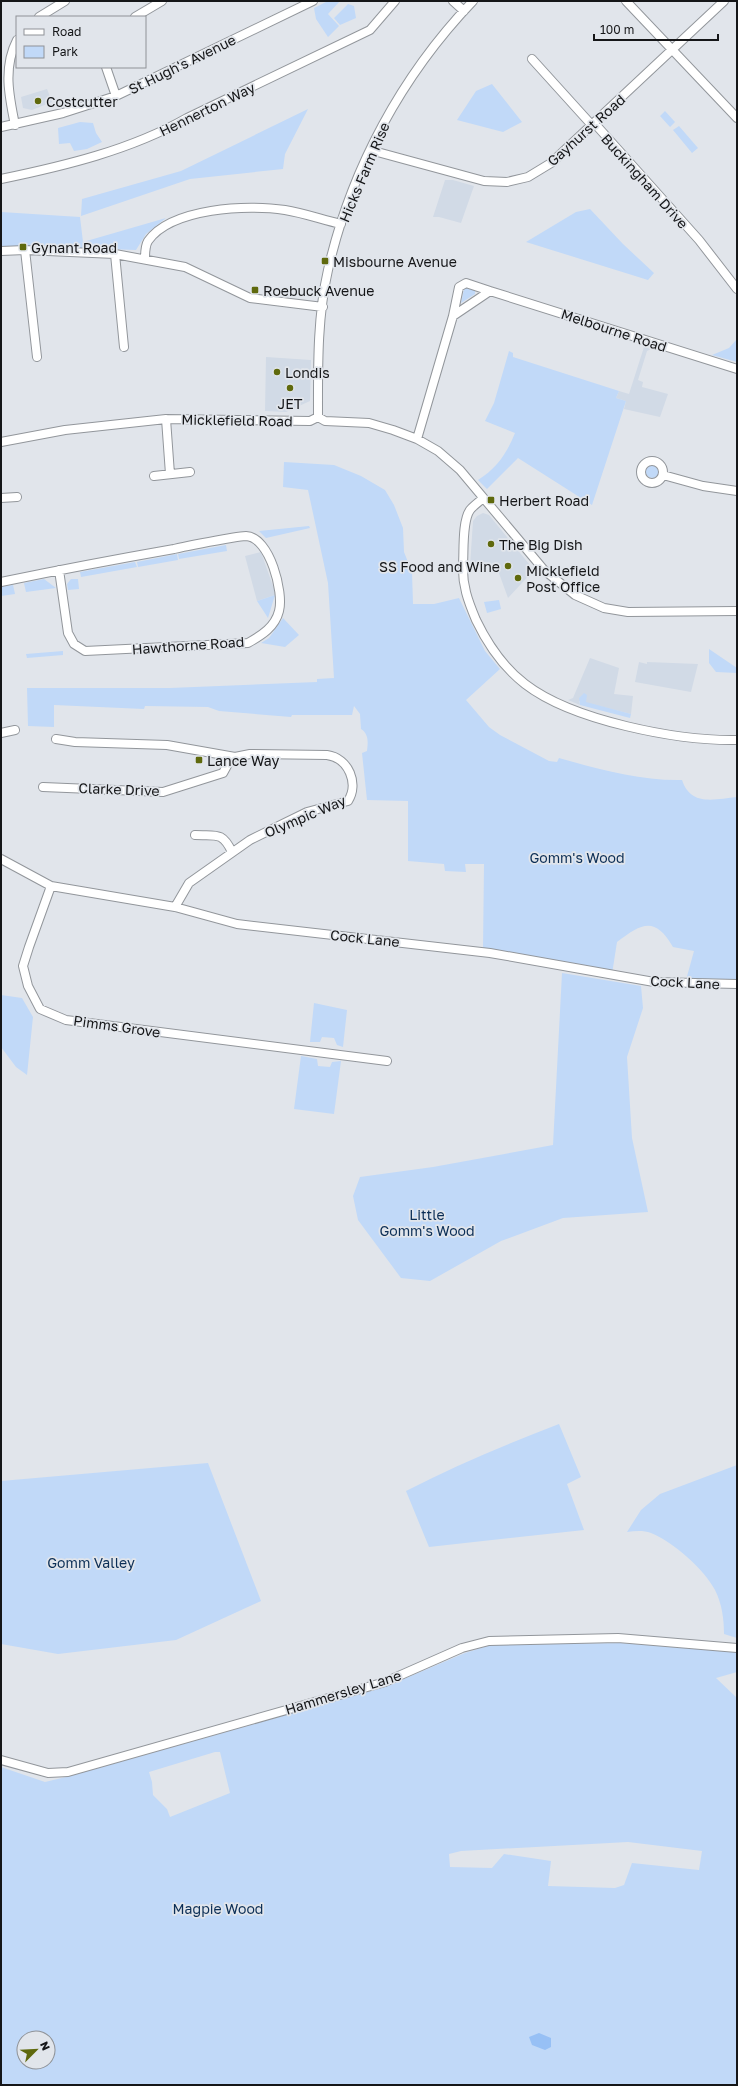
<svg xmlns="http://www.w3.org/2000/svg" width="738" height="2086" font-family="'Golos Text',sans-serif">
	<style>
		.built { fill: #d1dae6 }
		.green { fill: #c1d9f8; fill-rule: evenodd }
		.water { fill: #97c0f5 }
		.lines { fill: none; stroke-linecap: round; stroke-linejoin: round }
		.minor-casing { stroke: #92969b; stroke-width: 10 }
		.minor { stroke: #fff; stroke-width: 8 }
		.poi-dot { fill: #5f690d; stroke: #e1e5eb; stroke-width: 1.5 }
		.labels { text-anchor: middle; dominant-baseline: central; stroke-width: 3.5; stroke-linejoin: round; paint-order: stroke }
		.street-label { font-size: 14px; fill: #151618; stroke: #e1e5eb }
		.poi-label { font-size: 14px; fill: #151618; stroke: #e1e5eb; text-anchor: start }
		.park-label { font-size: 14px; fill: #0b2e56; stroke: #e1e5eb }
	</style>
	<rect width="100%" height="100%" fill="#e1e5eb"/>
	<path class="built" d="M47,89L52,102L32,110L23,108L21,97Z
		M445,180H453L474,186L461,223L439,217H433Z
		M644,347L651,349L647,351L638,380L643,382L642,387L668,394L660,417L624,409L626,401L616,398L619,391L629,394Z
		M266,357L311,360L310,401L286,412L265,411Z
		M483,513L489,515L534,570L508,598L496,565L470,566L473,521L477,516Z
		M261,552L274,589L275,595L257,601L245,556Z
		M590,658L619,668L614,694L633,696L631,714L579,701L580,705L568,700L573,698Z
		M639,662L647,664V662L698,664L691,692L635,682Z"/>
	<path class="green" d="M328,1H340L328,14L339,26L328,37L316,19L314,8Z
		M348,4L354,6L356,18L340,25L334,18Z
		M492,84L522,122L503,132L457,120L476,91Z
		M308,109L285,154L283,169L190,179L81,216L82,199L181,171Z
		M665,111L675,122L670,127L660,116Z
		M80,122L93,123L96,133L102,142L87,149L74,151L70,143L59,144L58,128Z
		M679,126L698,148L692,153L673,130Z
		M590,209L623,244L654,273L648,280L526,242L576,212Z
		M1,212L80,217L83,242L166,218L146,234L136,250L24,246L1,248Z
		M465,285L475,290V294L461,303Z
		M737,339V362L712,355L729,348Z
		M509,351L513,353V357L619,391L616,398L626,401L592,505L518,458L487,489L478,480C497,468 507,453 515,433L485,421L494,403Z
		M645 470a8 8 0 1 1 16 0a8 8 0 1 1-16 0Z
		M284,462L334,465L361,476L385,490L394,505L403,528L404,552L412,572L413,604H434L459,598L485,651L500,669L466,700L489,727L500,735L549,761L557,762L559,758C598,769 641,781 682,780C691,807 715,799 737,797V982L686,980L694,951L673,947C655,916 642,923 617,942L612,974L483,949L484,864H465L466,872L445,871L444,864L408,861V801L367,800L362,753L367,751C368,743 369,734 361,729L360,714L354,706L352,715H292L291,717L219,711L208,707L145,706L144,709L54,705V727L28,726L27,688H170L317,682V679L334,678L328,583L308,490L283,487Z
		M309,526L310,528L266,538L259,531Z
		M226,545L227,551L179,559L178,554Z
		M177,554L178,560L138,567L137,562Z
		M135,562L137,567L81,577L80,572Z
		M44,579L56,588L26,592L24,583Z
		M71,579H78L79,589L68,590L67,584Z
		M13,585L15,594L1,596V587Z
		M275,595L268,618L257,601Z
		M499,600L501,609L487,613L484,602Z
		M283,618L299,635L285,647L261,643L269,638Z
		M709,649L737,668V673L716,672L709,663Z
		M63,651V655L27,658L26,654Z
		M584,693L587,695L586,702L631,714L630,718L580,705L579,698Z
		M562,973L641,986L643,1008L627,1057L632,1138L648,1212L563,1218L501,1241L430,1281L401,1278L358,1220L353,1196L360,1177L433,1167L553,1145Z
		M1,995L22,998L33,1017L27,1075L16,1067L1,1047Z
		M314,1003L347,1010L343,1047L337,1045L334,1038L322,1037L320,1042H310Z
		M301,1056L317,1059L318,1066L330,1067L332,1062L341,1061L334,1114L294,1109Z
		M559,1424L581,1477L567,1484L584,1530L429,1547L406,1491C456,1465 507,1444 559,1424Z
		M208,1463L261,1601L176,1640L58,1654L1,1644V1481Z
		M737,1465V1638L724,1634C724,1619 722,1604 715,1590C705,1570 672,1541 651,1533C643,1530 635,1531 627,1532L641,1510L660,1494Z
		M621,1643L737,1652V1672L716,1678L737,1698V2085H1V1767L45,1782L70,1776L385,1687L465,1653L491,1645ZM215,1752H220L230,1793L170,1817L167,1809L153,1795L152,1782L149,1772ZM628,1842L702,1851L699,1870L632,1863L624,1885L615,1888L548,1886L551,1861L504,1854L492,1868L450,1867L449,1854L461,1851ZM24,2038H48V2062H24Z"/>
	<path class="water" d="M539,2033L551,2038V2047L545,2050L532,2045L529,2037Z"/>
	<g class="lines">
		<defs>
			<path id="minor" d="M453,1L464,11
				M626,1L737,118
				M39,17L65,1
				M135,17L162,1
				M532,59L589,122L596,125L699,240L737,289
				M106,67L116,96
				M15,125C9,96 3,67 17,40
				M1,127L63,113L116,96L313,1
				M370,150L484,181L507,182L528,177L551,163L724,1
				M1,179C64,166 131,150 187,118L370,30L395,1
				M25,250L37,357
				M1,251L25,250L115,254L185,267L250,298L323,307
				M115,254L124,347
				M145,259C145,254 145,246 148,241C171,208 248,204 285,210C304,213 323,220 341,224
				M453,316L459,287L466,283L490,291
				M318,417C318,368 317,318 328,270C351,169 402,75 473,1
				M166,419L170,474
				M417,439L453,316L490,291L737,369
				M1,442L65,430L166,419L310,421L318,417L325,421L369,423L393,430L417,439L438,451L460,470L544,570L575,595L604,608L628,612L737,611
				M641 472a11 11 0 1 1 22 0a11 11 0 1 1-22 0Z
				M663,475L703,486L737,491
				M154,476L190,472
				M1,498L17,497
				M483,498C479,502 473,506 470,510C462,521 464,551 463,564C462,585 468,601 476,620C488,645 503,667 525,684C573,721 678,741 737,740
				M1,582C59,570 117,559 174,549C191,545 208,542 225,539C232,538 240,536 246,536C270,537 284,593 279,611C275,627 262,635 248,643L85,651L74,644L68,633L59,570
				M1,733L15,730
				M56,739L75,742L167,745L235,757L250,754L327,755C349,758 359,784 348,801L307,812L250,840L189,883L175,907
				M43,787L163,792L223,773L229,762V757
				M195,835C216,836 222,831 232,852
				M1,859L51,886L175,907L237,924L490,953L654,982L737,984
				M51,886L29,947L23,966L28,986L40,1009L66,1020L387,1061
				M1,1760L48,1773L68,1772L385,1682L462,1648L489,1641L618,1638L737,1648"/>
		</defs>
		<use href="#minor" class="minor-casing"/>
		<use href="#minor" class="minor"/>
	</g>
	<g class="poi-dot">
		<circle cx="38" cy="101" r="4"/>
		<rect x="19" y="243" width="8" height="8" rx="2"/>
		<rect x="321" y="257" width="8" height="8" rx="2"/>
		<rect x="251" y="286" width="8" height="8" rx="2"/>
		<circle cx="277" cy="372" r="4"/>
		<circle cx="290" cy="388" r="4"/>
		<rect x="487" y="496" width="8" height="8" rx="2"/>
		<circle cx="491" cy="544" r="4"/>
		<circle cx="508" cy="566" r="4"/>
		<circle cx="518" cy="578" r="4"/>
		<rect x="195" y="756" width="8" height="8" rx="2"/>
	</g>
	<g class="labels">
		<g class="street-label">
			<text transform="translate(182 64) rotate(-26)">St Hugh's Avenue</text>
			<text transform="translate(207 109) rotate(-26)">Hennerton Way</text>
			<text transform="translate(586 130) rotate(-42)">Gayhurst Road</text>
			<text transform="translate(364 172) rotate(-67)">Hicks Farm Rise</text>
			<text transform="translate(645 181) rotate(48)">Buckingham Drive</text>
			<text transform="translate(614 330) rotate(18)">Melbourne Road</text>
			<text transform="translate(237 420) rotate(1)">Micklefield Road</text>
			<text transform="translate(188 645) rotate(-4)">Hawthorne Road</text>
			<text transform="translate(119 789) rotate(2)">Clarke Drive</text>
			<text transform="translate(305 816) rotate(-23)">Olympic Way</text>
			<text transform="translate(365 938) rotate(6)">Cock Lane</text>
			<text transform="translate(685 982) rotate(3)">Cock Lane</text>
			<text transform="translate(117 1026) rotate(8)">Pimms Grove</text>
			<text transform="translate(343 1692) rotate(-17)">Hammersley Lane</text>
		</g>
		<g class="poi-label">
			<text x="46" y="101">Costcutter</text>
			<text x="31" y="247">Gynant Road</text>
			<text x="333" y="261">Misbourne Avenue</text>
			<text x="263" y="290">Roebuck Avenue</text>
			<text x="285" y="372">Londis</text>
			<text x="290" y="403" text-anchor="middle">JET</text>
			<text x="499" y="500">Herbert Road</text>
			<text x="499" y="544">The Big Dish</text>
			<text x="500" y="566" text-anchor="end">SS Food and Wine</text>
			<text x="526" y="570">Micklefield<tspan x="526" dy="16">Post Office</tspan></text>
			<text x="207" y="760">Lance Way</text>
		</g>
		<g class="park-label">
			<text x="577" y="857">Gomm's Wood</text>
			<text x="427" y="1214">Little<tspan x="427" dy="16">Gomm's Wood</tspan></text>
			<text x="91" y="1562">Gomm Valley</text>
			<text x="218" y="1908">Magpie Wood</text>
		</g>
	</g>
	<rect width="738" height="2086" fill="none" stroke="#151618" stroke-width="4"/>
	<rect x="16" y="16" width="130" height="52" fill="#e1e5eb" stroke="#8f9297"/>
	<rect x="24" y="29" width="20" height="6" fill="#ffffff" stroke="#8f9297"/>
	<text x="52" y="36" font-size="12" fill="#151618">Road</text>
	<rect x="24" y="46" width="20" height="12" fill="#c1d9f8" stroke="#8f9297"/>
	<text x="52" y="56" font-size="12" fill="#151618">Park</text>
	<g transform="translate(36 2050) rotate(66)"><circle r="19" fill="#e1e5eb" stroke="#8f9297"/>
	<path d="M0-3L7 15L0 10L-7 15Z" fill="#5f690d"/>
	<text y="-6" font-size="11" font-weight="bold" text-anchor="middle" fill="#151618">N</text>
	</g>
	<path d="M594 34v6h124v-6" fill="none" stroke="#151618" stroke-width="2"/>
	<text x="600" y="34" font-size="12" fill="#151618" stroke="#e1e5eb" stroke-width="3" paint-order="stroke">100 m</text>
</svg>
